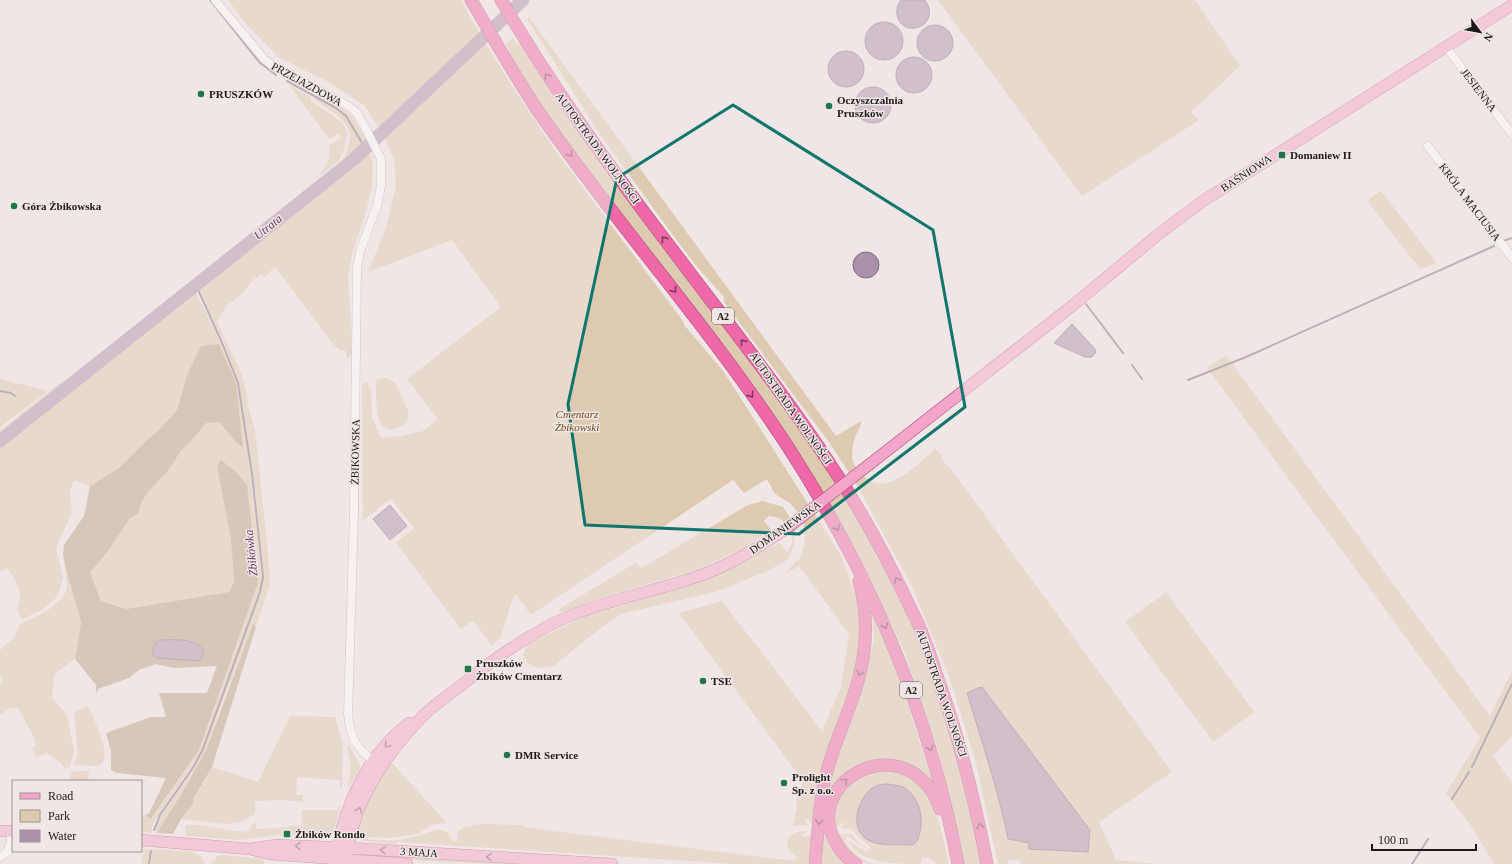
<svg xmlns="http://www.w3.org/2000/svg" width="1512" height="864" font-family="Georgia,serif">
	<style>
		.green { fill: #ddcab0; fill-rule: evenodd }
		.forest { fill: #b9a284 }
		.water { fill: #ac91ac; stroke: #816d80 }
		.lines { fill: none; stroke-linecap: round; stroke-linejoin: round }
		.stream { stroke: #816d80; stroke-width: 2 }
		.river { stroke: #ac91ac; stroke-width: 13 }
		.minor-casing { stroke: #aba1a1; stroke-width: 9 }
		.major-casing { stroke: #a54c75; stroke-width: 12 }
		.highway-casing { stroke: #a54c75; stroke-width: 13 }
		.minor { stroke: #fff; stroke-width: 8 }
		.major { stroke: #f5a4ca; stroke-width: 11 }
		.highway { stroke: #ef68a7; stroke-width: 12 }
		.major-bridge-casing { stroke: #a54c75; stroke-width: 12; stroke-linecap: butt }
		.major-bridge { stroke: #f5a4ca; stroke-width: 11 }
		.oneway { stroke: #7b3c58 }
		.oneway2 { stroke: #885e71 }
		.marked { fill: none; stroke: #0f766e; stroke-width: 3; stroke-linejoin: round }
		.poi-dot { fill: #1e7649; stroke: #f1e6e6; stroke-width: 1.5 }
		.labels { text-anchor: middle; dominant-baseline: central; stroke-width: 3; stroke-linejoin: round; paint-order: stroke }
		.shield { fill: #f1e6e6; stroke: #5c5656; stroke-width: 1 }
		.shield-label { font-size: 10px; font-weight: bold; fill: #1c1818 }
		.street-label { font-size: 11px; fill: #1c1818; stroke: #f1e6e6 }
		.poi-label { font-size: 11px; font-weight: bold; fill: #1c1818; stroke: #f1e6e6; text-anchor: start }
		.park-label { font-size: 11px; font-style: italic; fill: #6a4915; stroke: #f1e6e6 }
		.water-label { font-size: 12px; font-style: italic; fill: #603a61; stroke: #f1e6e6 }
	</style>
	<rect width="100%" height="100%" fill="#f1e6e6"/>
	<path class="green" d="M228,0H461L480,34L472,41L478,50L486,44L514,89L554,149L683,321L684,325L724,372L842,557L860,609L861,640L857,667L845,706L823,762L817,785L812,824L808,819H804L808,825L793,826L797,808L796,800L803,781L679,613L722,601L822,731L841,687L849,634L799,566L783,575L800,558L805,544L804,526L798,512L790,503L775,494L767,479L744,493L733,480L531,615L516,594L511,603L501,637L492,646L476,624L472,621L461,629L396,543L414,528L391,499L363,520L362,384L367,382L371,391L372,418L381,438L401,436L423,431L438,419L407,379L501,307L452,240L368,272L386,228L396,186L394,159L383,135L365,106L327,81L297,67L277,56L246,24Z
		M938,0H1195L1240,66L1191,112L1199,120L1082,196Z
		M529,17L836,436L861,421C861,428 857,431 855,438C853,442 852,451 852,456C852,463 857,469 862,474C884,500 913,467 931,453L934,448L940,453L943,461L951,469L1172,772L1099,822L1116,860L1157,864H1020V861C1014,860 1009,858 1007,864H998L976,763L949,676L911,585L857,485L829,442L724,302V297L698,268L675,238L601,136L527,19ZM982,687L1090,830L1088,852L1029,848V843L1008,839C998,789 982,742 967,693L978,688Z
		M513,38L517,45L521,41L761,373L818,455L850,504L903,603L923,653L953,740L971,806L983,864H964L941,760L904,651L873,584L843,528L798,454L561,135L507,53L510,50L506,44Z
		M289,85L311,97V101L343,123L347,132L345,146L339,161L310,183C322,173 332,163 329,146L341,137L339,134L330,139L320,127Z
		M317,93C345,108 353,113 367,142L331,174L33,411H26V416L0,436V431L28,408L134,327L341,162C363,125 341,119 315,100Z
		M369,148L373,166L372,186L365,216L353,250L348,275L351,323V354L349,358H347L346,351L339,350L330,340L275,267L264,277L262,274L253,280L241,295L227,305L217,322L240,370L245,387L249,409L255,430L268,552L270,585L256,627L253,625L224,698L207,748L188,783L157,833H155L156,823L204,749L263,586L256,497L239,384L224,343L199,288L332,181Z
		M1380,191H1381L1437,263L1420,269L1367,201Z
		M195,291L221,343L237,381L248,451L262,581L260,590L203,749L153,824L151,833L143,832V835H141V815H145L152,819L199,750L258,583L256,561L251,534L217,466L231,540L234,582L229,592L126,609L101,601L90,573L108,551L130,518L138,514L142,501L150,490L167,472L181,451L193,439L206,422H219L235,441L219,344L201,346L187,375L177,410L159,430L147,440L120,467L90,486L74,480L70,490L72,512L56,548L63,578L57,597L42,610L22,619C14,608 19,607 20,596C20,586 12,575 7,567L0,572V446Z
		M1226,355L1490,716L1512,671V736L1493,756L1512,782V864H1494L1472,827L1446,793L1480,738L1207,368Z
		M385,378L393,381L396,384L408,411L409,418C406,424 400,427 394,429C372,433 377,393 376,380Z
		M0,379L48,391L0,427Z
		M763,501L783,507L795,526L794,546L788,559L768,571L718,591L621,614L606,624L553,666L537,668L528,663L523,656L527,646L532,642L586,616L688,586L780,543L787,552C800,538 788,517 769,516L764,521L771,530L738,551L693,571L600,598L563,612H559V609L637,562L638,566L643,567L748,505Z
		M65,565L81,622L75,659L54,675L52,698L67,715L74,751L70,767L64,768L61,763L46,753L37,757L32,749L36,745L34,737L18,708H11L0,715V684L3,680L0,675V650L15,637L19,625C33,618 65,605 67,587C67,580 65,572 65,565Z
		M1166,592L1254,712L1213,742L1125,622Z
		M872,614L898,674L933,783C909,759 897,759 865,764L827,807L848,864H822L824,821L831,778L840,746L855,713L866,676L874,640Z
		M88,706C92,715 115,760 99,765C94,767 80,765 74,765L78,754L74,712Z
		M290,716L335,717L343,744L342,787L340,786V780L297,777L296,795H303V802L281,800L255,801V814L240,822L226,824L181,819C193,803 202,785 212,767L258,782Z
		M349,745L360,764V769L348,788L351,764L347,748Z
		M393,764L447,823L431,825L418,834L388,838L364,837L357,832L367,799L387,765Z
		M895,770C901,773 909,775 915,779C936,793 943,840 949,864H936L930,858H922L921,864C900,864 873,864 856,851C853,848 851,844 848,841L867,852L870,847L856,835L853,830L841,828L844,824L843,822L836,827C834,804 841,787 861,776C865,775 869,772 872,771C879,770 888,771 895,770Z
		M80,771H89L88,781H69L72,772Z
		M339,806H341L333,833L319,841L296,837L295,835L286,833L285,835L275,834V835L241,840L186,836L185,827L187,825C208,823 229,834 250,831L252,825L256,821V829L281,828V827L302,825L306,828L301,821L302,810H338Z
		M483,824L522,825L526,827L545,830L795,861L797,857C794,854 789,852 788,847C784,836 798,829 807,832L803,834L804,837L811,835L809,861L806,864H735L397,842V844L363,841V839L392,841L419,836L436,830H443L450,835L452,841H457L458,831L464,827Z
		M838,834H852L859,843L867,848L863,847L848,836L844,840C852,852 860,860 874,864C854,864 846,850 838,834Z
		M144,849L192,851L203,858L202,860H204V864H141Z
		M362,854L511,864C461,864 411,860 361,857Z
		M222,855L263,859L264,864H212V860H214L217,856Z"/>
	<path class="forest" d="M219,344L236,383L243,448L235,441L219,422L206,423L193,439L181,451L167,472L150,490L142,501L138,514L130,518L108,551L90,573L101,601L126,609L229,592L234,582L231,540L217,466L221,460L235,471L247,485L258,583L199,750L151,819L145,815L149,813L166,778L117,773L111,770V751L106,733L151,717H166L159,693H207L217,666L174,668L156,664L139,670L129,678L98,689L96,694V685L75,659L81,622L65,565L63,555L64,545L84,516L90,486L120,467L147,440L159,430L177,410L187,375L201,346Z
		M253,624L256,627L212,767L194,798L192,805L181,819L173,834L157,833L188,783L207,748Z"/>
	<path class="water" d="M901,0H925C943,26 901,41 897,14C896,9 898,4 901,0Z
		M865 41a19 19 0 1 1 38 0a19 19 0 1 1-38 0Z
		M917 43a18 18 0 1 1 36 0a18 18 0 1 1-36 0Z
		M828 69a18 18 0 1 1 36 0a18 18 0 1 1-36 0Z
		M896 75a18 18 0 1 1 36 0a18 18 0 1 1-36 0Z
		M855 105a18 18 0 1 1 36 0a18 18 0 1 1-36 0Z
		M853 265a13 13 0 1 1 26 0a13 13 0 1 1-26 0Z
		M1072,324L1095,349L1096,352L1092,357H1085L1054,343Z
		M390,505L407,526L390,540L373,519Z
		M158,640C169,640 199,637 203,651C204,655 202,658 198,661L157,658L153,655C153,649 153,644 158,640Z
		M982,687L1090,830L1088,852L1029,849V843L1008,839C998,789 982,742 967,693L978,688Z
		M888,784C892,785 897,785 901,786C918,794 924,815 920,832C918,838 918,843 912,845C898,844 878,847 866,839C850,827 857,801 871,789C876,785 882,784 888,784Z"/>
	<g class="lines">
		<path class="stream" d="M210,0L259,62L276,75
			M287,81L336,108L346,116L365,148
			M1503,241L1512,238
			M1086,304L1123,353
			M1132,365L1142,379
			M1188,380L1246,357L1494,246
			M0,391L11,393L15,396
			M1472,767L1512,684
			M1452,799L1469,772
			M154,830L160,815L194,766L203,749L260,592L263,577L252,474L238,383L223,345L196,285
			M149,864L151,851
			M1412,864L1428,839"/>
		<path class="river" d="M0,441L353,160L523,0"/>
		<defs>
			<path id="minor" d="M215,0L265,60L275,67L350,107L357,113L367,131L381,159V187L377,206L360,251L357,268L354,512L348,714C351,741 356,747 376,764
				M1446,47L1512,134
				M1428,146L1512,258
				M8,850L11,843V831
				M0,857L12,848"/>
			<path id="major" d="M870,464L1072,306L1160,233L1203,201L1512,5
				M0,831H13
				M141,840L250,849L270,854L407,864
				M250,849L277,845L348,848L612,864
				M336,853C345,804 368,754 409,723
				M344,864C348,846 352,828 358,811C373,775 397,742 424,715C438,701 455,691 469,679C502,653 538,628 577,613C614,599 653,591 690,579C725,568 756,549 786,529"/>
			<path id="highway" d="M471,0C492,36 513,73 536,108C616,224 711,329 788,447C871,575 930,714 958,864
				M501,0C554,90 614,174 678,257C729,325 783,392 830,464C862,511 889,562 913,613C924,634 931,657 938,679C960,740 975,801 987,864
				M815,864C818,833 819,801 827,771C834,744 847,718 855,691C867,655 869,617 859,581
				M856,864C846,858 839,850 834,839C807,784 890,733 931,790C935,795 937,802 940,809"/>
		</defs>
		<use href="#minor" class="minor-casing"/>
		<use href="#major" class="major-casing"/>
		<use href="#highway" class="highway-casing"/>
		<use href="#minor" class="minor"/>
		<use href="#major" class="major"/>
		<use href="#highway" class="highway"/>
		<defs>
			<path id="major-bridge" d="M786,529L870,464"/>
		</defs>
		<use href="#major-bridge" class="major-bridge-casing"/>
		<use href="#major-bridge" class="major-bridge"/>
	</g>
	<defs><path id="oneway-chevron" d="M-2-3.5L2.5 0L-2 3.5" fill="none" stroke-width="1.6" stroke-linecap="round" stroke-linejoin="round"/></defs>
	<g class="oneway">
		<use href="#oneway-chevron" transform="translate(547 76) rotate(-123)"/>
		<use href="#oneway-chevron" transform="translate(570 154) rotate(53)"/>
		<use href="#oneway-chevron" transform="translate(664 239) rotate(-127)"/>
		<use href="#oneway-chevron" transform="translate(674 290) rotate(53)"/>
		<use href="#oneway-chevron" transform="translate(743 342) rotate(-128)"/>
		<use href="#oneway-chevron" transform="translate(751 395) rotate(55)"/>
		<use href="#oneway-chevron" transform="translate(837 528) rotate(61)"/>
		<use href="#oneway-chevron" transform="translate(897 580) rotate(-117)"/>
		<use href="#oneway-chevron" transform="translate(885 626) rotate(67)"/>
		<use href="#oneway-chevron" transform="translate(860 673) rotate(106)"/>
		<use href="#oneway-chevron" transform="translate(930 748) rotate(72)"/>
		<use href="#oneway-chevron" transform="translate(845 781) rotate(-45)"/>
		<use href="#oneway-chevron" transform="translate(819 822) rotate(95)"/>
		<use href="#oneway-chevron" transform="translate(980 826) rotate(-101)"/>
	</g>
	<g class="oneway2">
		<use href="#oneway-chevron" transform="translate(387 745) rotate(133)"/>
		<use href="#oneway-chevron" transform="translate(359 810) rotate(-68)"/>
		<use href="#oneway-chevron" transform="translate(298 846) rotate(-178)"/>
		<use href="#oneway-chevron" transform="translate(383 850) rotate(-176)"/>
		<use href="#oneway-chevron" transform="translate(489 857) rotate(-177)"/>
	</g>
	<path d="M0 0H1512V864H0ZM733,105L933,230L965,407L799,534L585,525L568,404L617,178Z" fill="#f1e6e6" fill-opacity=".55" fill-rule="evenodd"/>
	<path class="marked" d="M733,105L933,230L965,407L799,534L585,525L568,404L617,178Z"/>
	<g class="poi-dot">
		<circle cx="201" cy="94" r="4"/>
		<circle cx="829" cy="106" r="4"/>
		<rect x="1278" y="151" width="8" height="8" rx="2"/>
		<circle cx="14" cy="206" r="4"/>
		<rect x="464" y="665" width="8" height="8" rx="2"/>
		<circle cx="703" cy="681" r="4"/>
		<circle cx="507" cy="755" r="4"/>
		<circle cx="784" cy="783" r="4"/>
		<rect x="283" y="830" width="8" height="8" rx="2"/>
	</g>
	<g class="labels">
		<g class="shield">
			<rect x="712" y="308" width="22" height="16" rx="3"/>
			<rect x="900" y="682" width="22" height="16" rx="3"/>
		</g>
		<g class="shield-label">
			<text x="723" y="316">A2</text>
			<text x="911" y="690">A2</text>
		</g>
		<g class="street-label">
			<text transform="translate(307 84) rotate(29)">PRZEJAZDOWA</text>
			<text transform="translate(1479 90) rotate(53)">JESIENNA</text>
			<text transform="translate(598 148) rotate(54)">AUTOSTRADA WOLNOŚCI</text>
			<text transform="translate(1246 173) rotate(-33)">BAŚNIOWA</text>
			<text transform="translate(1470 202) rotate(53)">KRÓLA MACIUSIA</text>
			<text transform="translate(791 408) rotate(55)">AUTOSTRADA WOLNOŚCI</text>
			<text transform="translate(355 452) rotate(-89)">ŻBIKOWSKA</text>
			<text transform="translate(785 527) rotate(-35)">DOMANIEWSKA</text>
			<text transform="translate(942 693) rotate(71)">AUTOSTRADA WOLNOŚCI</text>
			<text transform="translate(419 852) rotate(4)">3 MAJA</text>
		</g>
		<g class="poi-label">
			<text x="209" y="94">PRUSZKÓW</text>
			<text x="837" y="100">Oczyszczalnia<tspan x="837" dy="13">Pruszków</tspan></text>
			<text x="1290" y="155">Domaniew II</text>
			<text x="22" y="206">Góra Żbikowska</text>
			<text x="476" y="663">Pruszków<tspan x="476" dy="13">Żbików Cmentarz</tspan></text>
			<text x="711" y="681">TSE</text>
			<text x="515" y="755">DMR Service</text>
			<text x="792" y="777">Prolight<tspan x="792" dy="13">Sp. z o.o.</tspan></text>
			<text x="295" y="834">Żbików Rondo</text>
		</g>
		<g class="park-label">
			<text x="577" y="414">Cmentarz<tspan x="577" dy="13">Żbikowski</tspan></text>
		</g>
		<g class="water-label">
			<text transform="translate(268 227) rotate(-39)">Utrata</text>
			<text transform="translate(251 553) rotate(-96)">Żbikówka</text>
		</g>
	</g>
	<rect x="12" y="780" width="130" height="72" fill="#f1e6e6" stroke="#9c9494"/>
	<rect x="20" y="793" width="20" height="6" fill="#f5a4ca" stroke="#9c9494"/>
	<text x="48" y="800" font-size="12" fill="#1c1818">Road</text>
	<rect x="20" y="810" width="20" height="12" fill="#ddcab0" stroke="#9c9494"/>
	<text x="48" y="820" font-size="12" fill="#1c1818">Park</text>
	<rect x="20" y="830" width="20" height="12" fill="#ac91ac" stroke="#9c9494"/>
	<text x="48" y="840" font-size="12" fill="#1c1818">Water</text>
	<g transform="translate(1480 32) rotate(122)" stroke="#f1e6e6" stroke-width="3" paint-order="stroke">
	<path d="M0-3L7 15L0 10L-7 15Z" fill="#1c1818"/>
	<text y="-6" font-size="11" font-weight="bold" text-anchor="middle" fill="#1c1818">N</text>
	</g>
	<path d="M1372 844v6h104v-6" fill="none" stroke="#1c1818" stroke-width="2"/>
	<text x="1378" y="844" font-size="12" fill="#1c1818" stroke="#f1e6e6" stroke-width="3" paint-order="stroke">100 m</text>
</svg>
